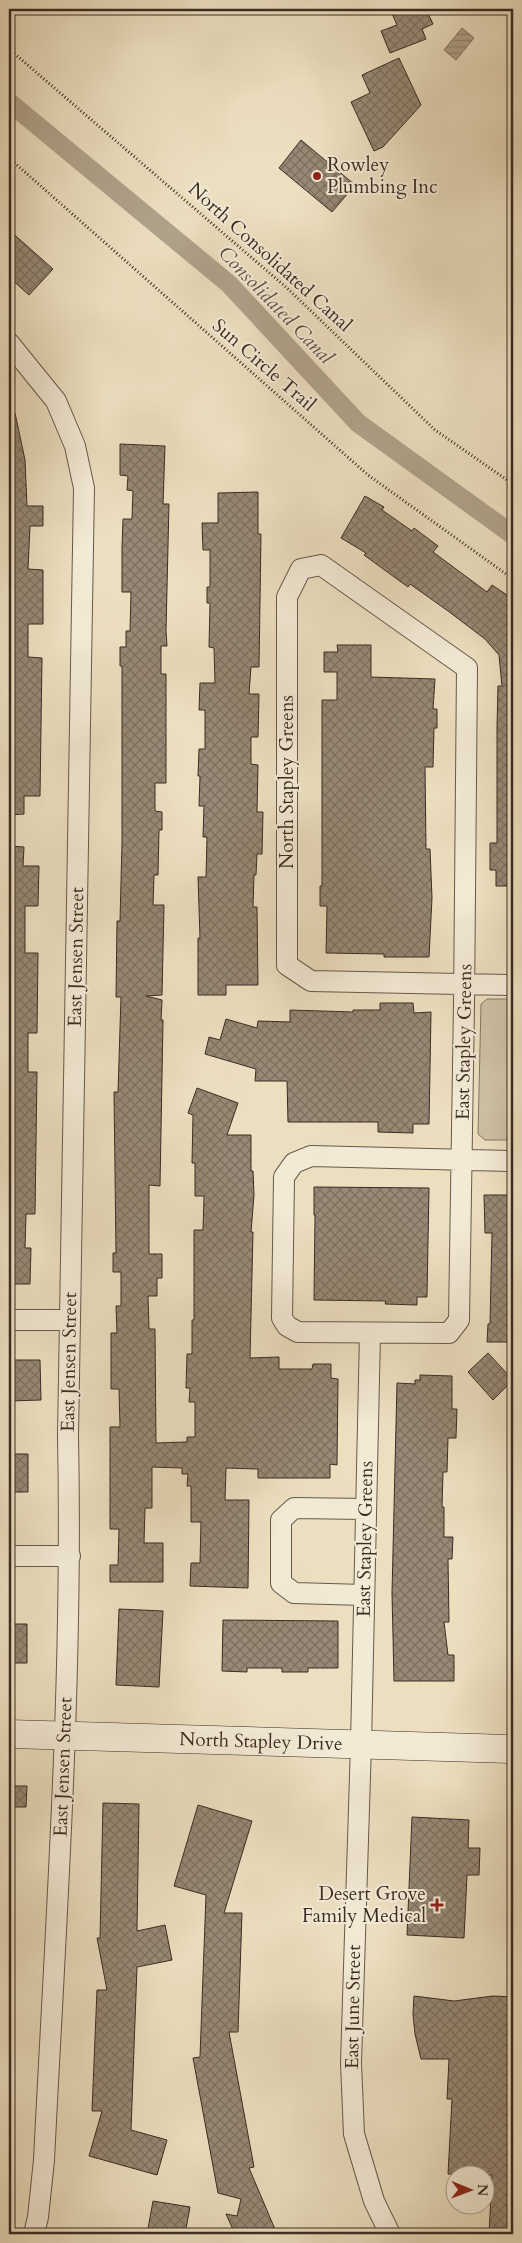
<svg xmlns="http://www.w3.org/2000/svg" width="522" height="2243" font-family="Cardo,serif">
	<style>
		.park { fill: #cec1a5; stroke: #847664 }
		.water { fill: url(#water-rules); stroke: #817361 }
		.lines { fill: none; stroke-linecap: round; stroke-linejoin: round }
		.canal { stroke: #b0a28b; stroke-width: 19 }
		.building { fill: url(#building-cross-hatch); stroke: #3b2c23 }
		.street-casing { stroke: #67594a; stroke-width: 22 }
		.secondary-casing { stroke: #3b2c23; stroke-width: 29 }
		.path { stroke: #3b2c23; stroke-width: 3; stroke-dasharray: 1 2.5; stroke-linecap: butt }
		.street { stroke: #f3ead6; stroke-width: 20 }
		.secondary { stroke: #f3ead6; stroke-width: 28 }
		.poi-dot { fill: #8f2418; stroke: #f3ead6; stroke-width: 2 }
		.labels { text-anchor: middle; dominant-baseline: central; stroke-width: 4; stroke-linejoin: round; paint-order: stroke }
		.poi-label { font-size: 19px; fill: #3b2c23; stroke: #f3ead6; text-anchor: start }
		.street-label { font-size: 19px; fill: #3b2c23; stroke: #f3ead6 }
		.water-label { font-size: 20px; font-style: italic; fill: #5e4f42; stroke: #f3ead6 }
	</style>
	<defs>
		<pattern id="water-rules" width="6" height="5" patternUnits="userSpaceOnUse" patternTransform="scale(1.25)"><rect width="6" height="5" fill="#b0a28b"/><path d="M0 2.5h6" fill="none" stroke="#908471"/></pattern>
		<pattern id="building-cross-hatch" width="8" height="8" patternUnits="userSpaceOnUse" patternTransform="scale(1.25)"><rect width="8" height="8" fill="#978975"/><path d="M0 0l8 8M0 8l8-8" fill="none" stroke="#7c7060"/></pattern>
	</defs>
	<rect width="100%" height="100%" fill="#ecdfc0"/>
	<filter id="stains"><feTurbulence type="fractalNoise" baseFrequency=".004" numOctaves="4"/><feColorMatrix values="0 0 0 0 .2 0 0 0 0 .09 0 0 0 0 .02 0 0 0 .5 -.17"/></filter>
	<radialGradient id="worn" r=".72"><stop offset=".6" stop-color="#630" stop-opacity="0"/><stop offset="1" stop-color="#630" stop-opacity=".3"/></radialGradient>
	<path class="park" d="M487,999H513V1044L510,1048L513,1051V1140H485L478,1134L481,1004Z"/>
	<path class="water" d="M462,28L474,38L456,60L444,50Z"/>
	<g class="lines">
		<path class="canal" d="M9,102L229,284L358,423L513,535"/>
	</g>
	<path class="building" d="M390,9H426L433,24L422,29L426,39L390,53L381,31L397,25Z
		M399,58L421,105L383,147L374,151L351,102L370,93L362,75Z
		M301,140L355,185L332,212L279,168Z
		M9,230L53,269L29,295L9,277Z
		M15,413L25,460L27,506H43V526H30L28,569L43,570V624H28V657L42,658L40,796H24V814L9,815V414Z
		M120,444L165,446L163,504H169L166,631L167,646H161V674H166V783H155V811L162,812V830H159L158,875H154L153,905H164L162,995L146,996L162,1000L161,1020H163L160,1186L149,1185V1254H162V1278H157V1296H148L149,1329H155L156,1443L187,1442V1437H195V1402H189L190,1388H186L187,1354H192V1320H194V1230H203L204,1196H195V1163H192L193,1115L188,1113L197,1088L238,1103L227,1135H251V1171H253L254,1195L251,1232H253L250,1358L279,1357V1369H312L313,1364H331V1378L338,1379L337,1465L330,1464V1478H258V1469L226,1468L225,1500H249L248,1588L190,1586L191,1563H200L201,1522H191V1486H187L188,1474H182V1468L152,1467V1508H145L144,1543H163V1582H110V1565H118L119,1529H110V1427H120L119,1389H111V1333H117L116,1306H121V1272H113V1253H116L114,1092H118L121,997H116L117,921H120L122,843V666H120V647H126V631H130L131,592H122V548L123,519H132L133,491L127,490L128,476L120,475Z
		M258,492V534H261L259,667H251L249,694H259L258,737H251V764L258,765L257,812H263L262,854H257L256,875H254L253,907H257L258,985H226V995H198V938H200L198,877H206L207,837H203L204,806H199L200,776H198L199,749H205V710H199L200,683H215L214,648L209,647L210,603H207V587H210V550H203L202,523H218V493Z
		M365,496L384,507L382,510L412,531L414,528L438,546L433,552L487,592L492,585L513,599V886H496V870H490V843H497V727L498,686H502L499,655L485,639L448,611L410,584L408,587L364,555L366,553L341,538Z
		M337,645H371V677L435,679L433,709H437V728H434L433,767H425L426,849H430L432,898L429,957H384V954L326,953L327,906H320V886H322V700H337V672H324V652H338Z
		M9,846L24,847L23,866H39L38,906H25V953H38L37,1033H28V1072H37L35,1214H26L25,1248H31L30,1284H9Z
		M380,1003H413L414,1013L431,1012L429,1124H413V1133L378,1132V1122H288L287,1081H255L256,1069L205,1054L209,1037L220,1040L226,1019L257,1028L258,1021L290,1022V1010L353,1012V1010H380Z
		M314,1187L429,1188L427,1297H417V1305L385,1304L386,1301L314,1300L315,1215H314Z
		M484,1195H511L513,1342H487L488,1324H490L492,1233H485Z
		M488,1353L513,1380L493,1400L468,1372Z
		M9,1360H40L41,1400L9,1401Z
		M420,1375L452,1376V1409H457L456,1438H448L447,1472H443L442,1507H444V1537H453L452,1559H448L449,1622H444L448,1655H454V1681H394L392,1593L397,1383L415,1384V1380H420Z
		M9,1454H28V1492H9Z
		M119,1609L163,1611L159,1687L116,1685Z
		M223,1620L338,1621V1668H308V1672H282V1668H247V1672L222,1671Z
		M9,1624H27V1663H9Z
		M9,1786H27L26,1807H9Z
		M103,1803L139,1804L137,1931L165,1925L172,1960L137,1967L131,2130L167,2140L157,2175L89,2156L102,2111H92L97,1990H107L97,1938H100Z
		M198,1805L252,1821L224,1913H242L238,2032H229L254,2167L249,2168L277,2234H235L226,2214L237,2216L241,2199L218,2193L193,2058L200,2057L206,1895L174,1886Z
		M412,1817L469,1820L468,1848H480L479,1875H467L464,1938L407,1935Z
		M414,1996L454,2001L493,1996L513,1997V2234H489L492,2175L448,2174L452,2099H447L449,2059H421L415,2034L413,2014Z
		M153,2201L190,2207L185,2234H147Z"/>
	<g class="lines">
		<defs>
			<path id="street" d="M9,343L56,401L75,446L84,488L68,1437C73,1679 56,1919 44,2160L38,2217L34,2234
				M513,985L311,981L287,965V597L301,569L321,565L467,668C466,885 463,1103 459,1320L449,1333L298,1332L287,1326L282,1318L284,1177L294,1163L311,1156L513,1161
				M9,1320H70
				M370,1333L361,1744L351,2063L354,2134L374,2201L390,2234
				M9,1556H70
				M364,1595L294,1593L281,1583V1520L294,1508L366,1509"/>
			<g id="secondary">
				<path id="s1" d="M9,1734L513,1749"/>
			</g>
		</defs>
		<use href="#street" class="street-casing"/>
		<use href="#secondary" class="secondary-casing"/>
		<path class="path" d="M9,49L287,288L435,430L513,484
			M9,158L368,475L513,579"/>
		<use href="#street" class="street"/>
		<use href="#secondary" class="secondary"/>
	</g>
	<g class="poi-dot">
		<circle cx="317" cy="176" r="5"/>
		<path d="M434.5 1897.5h5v5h5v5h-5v5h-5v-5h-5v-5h5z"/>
	</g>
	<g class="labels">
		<g class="poi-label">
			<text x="327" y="165">Rowley<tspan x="327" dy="22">Plumbing Inc</tspan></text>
			<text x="426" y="1894" text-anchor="end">Desert Grove<tspan x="426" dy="22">Family Medical</tspan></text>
		</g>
		<g class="street-label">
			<text transform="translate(270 257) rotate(42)">North Consolidated Canal</text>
			<text transform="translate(264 365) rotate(41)">Sun Circle Trail</text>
			<text transform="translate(287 782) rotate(-90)">North Stapley Greens</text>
			<text transform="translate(76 957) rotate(-89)">East Jensen Street</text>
			<text transform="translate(464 1042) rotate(-89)">East Stapley Greens</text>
			<text transform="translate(69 1362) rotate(-89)">East Jensen Street</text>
			<text transform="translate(365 1539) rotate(-89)">East Stapley Greens</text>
			<text stroke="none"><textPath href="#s1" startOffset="252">North Stapley Drive</textPath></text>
			<text transform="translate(63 1767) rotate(-88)">East Jensen Street</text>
			<text transform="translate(353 2007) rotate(-89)">East June Street</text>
		</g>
		<g class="water-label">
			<text transform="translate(276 305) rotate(46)">Consolidated Canal</text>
		</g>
	</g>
	<rect width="522" height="2243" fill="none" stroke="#ecdfc0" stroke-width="30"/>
	<rect x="10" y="10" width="502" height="2223" fill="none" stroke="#3b2c23" stroke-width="2.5"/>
	<rect x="15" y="15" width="492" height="2213" fill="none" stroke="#3b2c23"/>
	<g transform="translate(470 2190) rotate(91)"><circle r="24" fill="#f3ead6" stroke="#a99e8e"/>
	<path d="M0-4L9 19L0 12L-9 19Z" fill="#8f2418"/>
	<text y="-8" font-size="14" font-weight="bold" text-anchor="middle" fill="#3b2c23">N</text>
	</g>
	<rect width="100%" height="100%" filter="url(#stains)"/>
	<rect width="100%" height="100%" fill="url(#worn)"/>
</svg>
